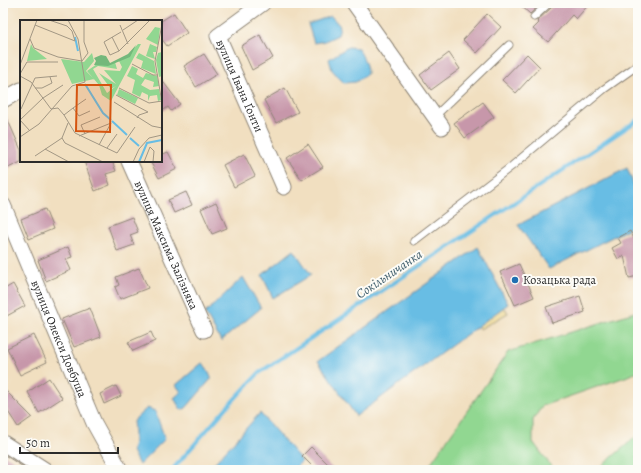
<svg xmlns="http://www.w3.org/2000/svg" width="641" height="473" font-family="Alegreya,serif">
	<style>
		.green { fill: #91d791; stroke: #5e815e }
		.sand { fill: #eeda9e; stroke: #8c8264 }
		.water { fill: #67bde4; stroke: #497488 }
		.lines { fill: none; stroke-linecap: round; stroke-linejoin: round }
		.stream { stroke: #67bde4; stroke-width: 4 }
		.building { fill: #c797aa }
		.service-casing { stroke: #8e8576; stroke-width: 9 }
		.minor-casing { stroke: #8e8576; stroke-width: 17 }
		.service { stroke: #fff; stroke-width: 7 }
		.minor { stroke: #fff; stroke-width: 15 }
		.poi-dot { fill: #1f6fb2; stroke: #fdfcf7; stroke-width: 1.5 }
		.labels { text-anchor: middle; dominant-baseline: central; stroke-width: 4; stroke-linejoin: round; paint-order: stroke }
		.street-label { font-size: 12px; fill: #2b2b2b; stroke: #fdfcf7 }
		.poi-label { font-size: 12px; fill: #2b2b2b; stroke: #fdfcf7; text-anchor: start }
		.water-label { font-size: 13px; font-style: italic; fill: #405e6c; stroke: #fdfcf7 }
		.inset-river { fill: none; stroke: #67bde4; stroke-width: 2 }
		.inset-road { fill: none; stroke: #a29784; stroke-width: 1 }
		.view { fill: #d5540f; fill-opacity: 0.15; stroke: #d5540f; stroke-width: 2 }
		.inset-edge { fill: none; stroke: #2b2b2b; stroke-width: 2 }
	</style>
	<rect width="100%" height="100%" fill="#fdfcf7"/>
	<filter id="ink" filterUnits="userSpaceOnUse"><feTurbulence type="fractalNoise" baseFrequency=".025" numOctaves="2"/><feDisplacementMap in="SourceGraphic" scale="8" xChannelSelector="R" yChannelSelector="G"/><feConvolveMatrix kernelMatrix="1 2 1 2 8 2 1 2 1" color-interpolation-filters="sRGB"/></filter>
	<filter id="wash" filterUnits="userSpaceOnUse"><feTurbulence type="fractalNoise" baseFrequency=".012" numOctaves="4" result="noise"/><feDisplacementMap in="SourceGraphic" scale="16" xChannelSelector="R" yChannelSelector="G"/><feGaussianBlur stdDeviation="0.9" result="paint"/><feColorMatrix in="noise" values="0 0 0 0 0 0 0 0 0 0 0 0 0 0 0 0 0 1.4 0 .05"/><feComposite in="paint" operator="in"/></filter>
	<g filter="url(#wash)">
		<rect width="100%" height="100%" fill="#f1dfc0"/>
		<path class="green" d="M638,311V371L631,375L542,406L533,420V442L554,470H426L508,352Z
			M638,435V470H597Z"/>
		<path class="sand" d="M500,300L508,313L480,329L472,316Z"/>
		<path class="water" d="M331,16L340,26L338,35L325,41L314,43L308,24Z
			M348,47L358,48C363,57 367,64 367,74L356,82L344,83L332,70L329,59Z
			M627,168L638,195V224L549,269L518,225Z
			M478,247L508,304L356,416L318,361Z
			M294,250L311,275L273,298L262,275Z
			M243,277L261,308L221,341L205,313Z
			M202,363L204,364L211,377V379L186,408L181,410L174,398L181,392L176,385Z
			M147,408L155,411L165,439L139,465L132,451C135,442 134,431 133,421Z
			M260,413L302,461L293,470H208Z"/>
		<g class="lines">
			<path class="stream" d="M172,470L228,406L259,373L638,120"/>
		</g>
		<g id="blocks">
			<path class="building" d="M518,3H542L530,14Z
				M554,3H590L576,19L572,15L548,42L533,29L539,23L537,21L552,7Z
				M174,13L187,33L167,46L161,38V21Z
				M487,14L501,27L477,53L463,40Z
				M260,35L273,58L252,70L241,46Z
				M449,53L460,69L431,90L420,75Z
				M204,54L217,74L196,87L184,66Z
				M527,54L540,67L516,93L502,80Z
				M161,79L180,104L171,111L168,107L161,112Z
				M285,88L298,112L276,123L264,100Z
				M483,102L494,117L465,138L454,123Z
				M3,109L21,150V162L6,169L3,162Z
				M308,144L323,167L302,180L287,158Z
				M168,152L177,169L159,178L150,161H161V155Z
				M244,154L255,176L234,187L223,165Z
				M84,161H112L116,171L106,174L110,185L95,191Z
				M186,192L192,205L174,213L168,200Z
				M216,202L227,228L212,234L201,209Z
				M45,209L53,229L29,239L21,219Z
				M132,217L138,232L130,235L134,245L117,251L108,226Z
				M630,231L638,246V276L629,278L624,256L618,259L612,248L621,243L618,238Z
				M68,247L72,257L66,259L71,270L46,281L38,260Z
				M519,264L534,297L515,305L500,272Z
				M139,268L148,288L120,299L115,287L119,285L116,277Z
				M13,284L25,306L3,318V290Z
				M580,296L585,312L552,323L546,307Z
				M90,308L101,337L74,347L62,319Z
				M151,332L155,341L133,351L128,342Z
				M34,335L47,362L20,375L7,348Z
				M49,378L62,398L39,413L28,392Z
				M116,386L121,396L104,404L100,394Z
				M3,388L32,417L18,427L3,404Z
				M311,447L334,470H316L302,456Z
				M3,454L28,470H3Z"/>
		</g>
	</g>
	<g filter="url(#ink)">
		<use href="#blocks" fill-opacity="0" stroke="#8e8576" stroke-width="1"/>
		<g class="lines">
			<defs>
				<path id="service" d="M534,17L549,3
					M434,117L509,45
					M414,241L512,166L604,89L638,65"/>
				<g id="minor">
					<path id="s1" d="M263,3L218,36L284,187"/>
					<path d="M354,3L442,127"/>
					<path d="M3,100L21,90"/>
					<path id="s2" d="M129,161L204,330"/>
					<path id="s3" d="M3,205L94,423L120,470"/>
					<path d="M3,443L45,470"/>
				</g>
			</defs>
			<use href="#service" class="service-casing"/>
			<use href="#minor" class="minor-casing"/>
			<use href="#service" class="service"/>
			<use href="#minor" class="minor"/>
		</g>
	</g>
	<circle class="poi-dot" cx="515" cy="280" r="4"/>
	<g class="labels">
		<g class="street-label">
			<text stroke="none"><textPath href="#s1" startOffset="110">вулиця Івана Ґонти</textPath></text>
			<text stroke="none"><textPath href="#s2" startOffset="92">вулиця Максима Залізняка</textPath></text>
			<text stroke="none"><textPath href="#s3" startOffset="145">вулиця Олекси Довбуша</textPath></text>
		</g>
		<g class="poi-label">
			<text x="523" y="280">Козацька рада</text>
		</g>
		<g class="water-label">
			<text transform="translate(389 274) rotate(-34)">Сокільничанка</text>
		</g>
	</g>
	<g transform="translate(20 20)">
		<rect width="142" height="142" fill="#f1dfc0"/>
		<path d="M135,7L140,8L138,25L126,19ZM11,24L13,28L27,39L7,41ZM118,24H121L91,81L82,75L79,65L67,51L77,44H90L108,35ZM99,41L102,47L100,51L84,50L96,64L79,53L91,69L96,66L87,73L73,49L78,46L97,49L95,42ZM130,24L137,27L136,32H133L135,39L126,36ZM142,32V56L139,57L136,40L138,33ZM72,33L74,41L66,51L74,59L52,64L41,39L64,42ZM119,33L134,41L136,54L121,48L123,41L116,38ZM112,46L118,49L116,54L123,58L126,53L137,56L139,66L133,67L134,62L125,59L121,65L130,70L139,69L141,80L138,81L137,75L130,76L128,81V75L122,72L120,77L112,73L115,60L107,56ZM99,69L118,78L115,84L97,75Z" fill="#91d791" fill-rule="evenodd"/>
		<path d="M116,25L110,37L88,46L74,45L76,41L74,38L81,35L86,36L90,43L108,34Z" fill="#74b87b"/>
		<path class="inset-river" d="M55,17L58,31M65,64L83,93L91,100M92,101L107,115M110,118L119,126M119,142L127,123L142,120"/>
		<path class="inset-road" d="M142,4L135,41L142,83M15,5L55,21L52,11L47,6L29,0M100,5L108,24M103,10L118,0M92,17L99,31L130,0M10,19L14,28L38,37L62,41M99,31L90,35L84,22L101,12M62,41L68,33L64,22V0M112,44L133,55H138M0,45L17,0M0,54L7,42H38M0,56L11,62L31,89L38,88L44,95L55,113L97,133M15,68H22L32,63L30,57M99,68L129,83L142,81M96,75L128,92M94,82L132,106L142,108M53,88L66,79M1,89L15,58L37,56M44,95L53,88L59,96L70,91M117,98L119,95L128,92M0,100L23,78L43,65M0,100L10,111M48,103L42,118L45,123L83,142M65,114L61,105L80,97M59,116L91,103M0,117L19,104L52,66L65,62L58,19L48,0M79,125L91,103M87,128L97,114M25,129L49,142M97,133L115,107M15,136L42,118M113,142L119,129L129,118L142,115M124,142L130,127L134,131L133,142"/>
		<path class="view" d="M57,65H91L90,112L56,111Z"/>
		<rect width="142" height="142" class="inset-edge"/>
	</g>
	<rect width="641" height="473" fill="none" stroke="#fdfcf7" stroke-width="16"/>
	<path d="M20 447v6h98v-6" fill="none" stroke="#2b2b2b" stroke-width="2"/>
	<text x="26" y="447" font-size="12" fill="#2b2b2b" stroke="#fdfcf7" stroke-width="3" paint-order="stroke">50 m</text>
</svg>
